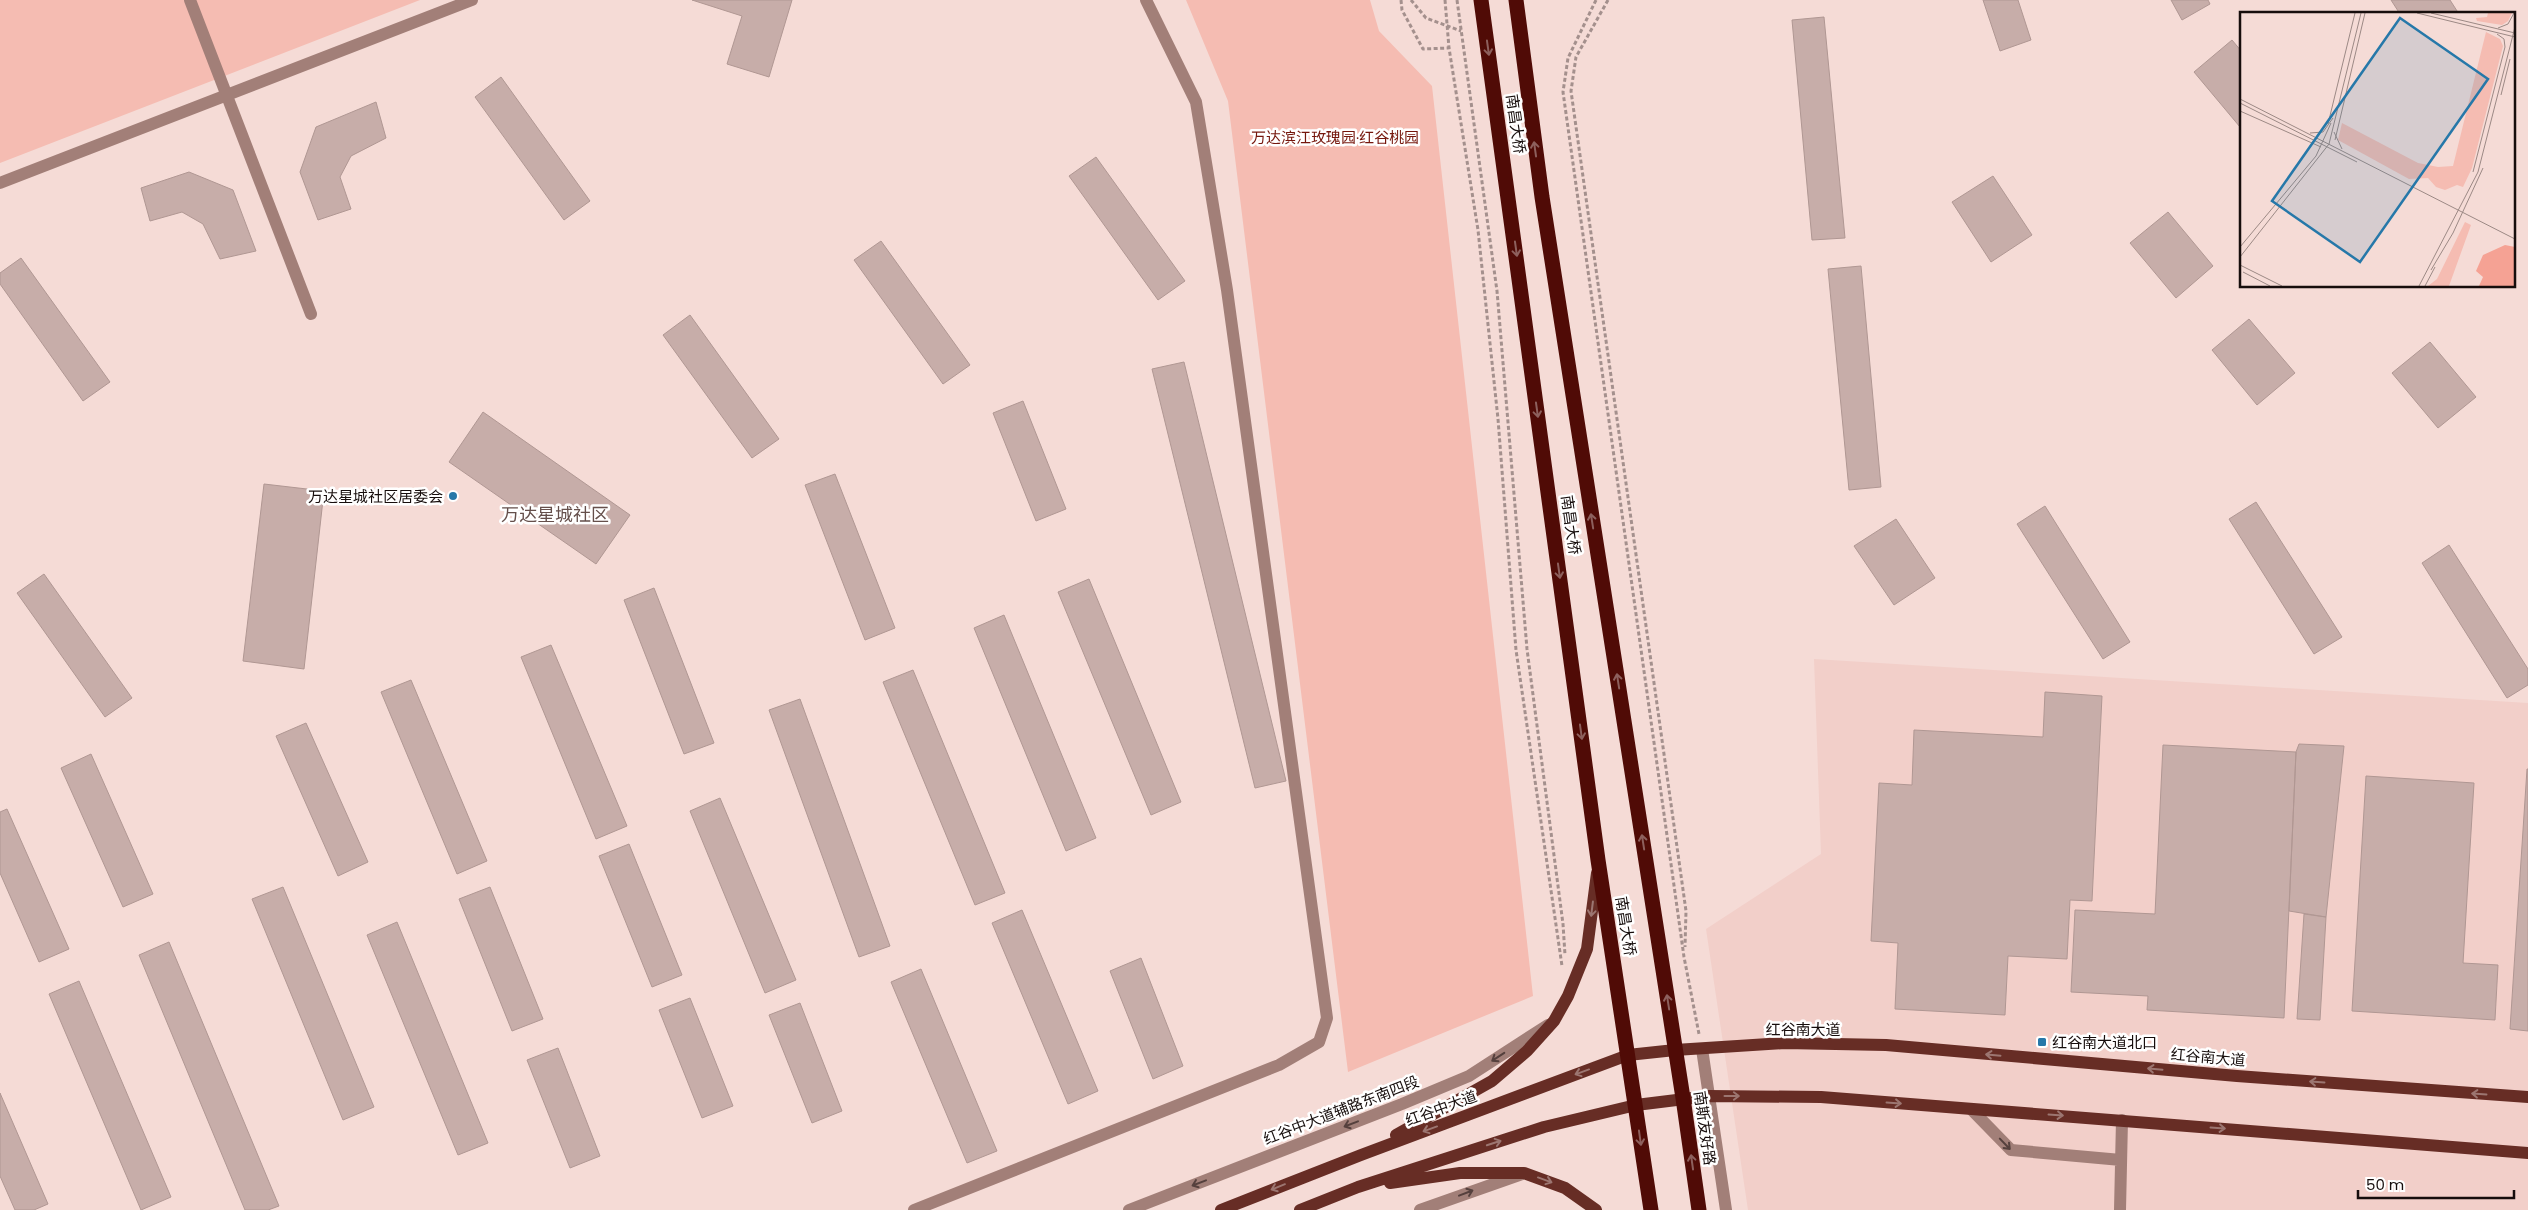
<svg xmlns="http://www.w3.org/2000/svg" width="2528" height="1210" font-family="Poppins,'Noto Sans SC',sans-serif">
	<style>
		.built { fill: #f2cfc9 }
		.green { fill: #f5bcb2 }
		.building { fill: #c7ada9; stroke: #b09793 }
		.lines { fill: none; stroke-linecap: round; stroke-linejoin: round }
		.path { stroke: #a4908d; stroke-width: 3; stroke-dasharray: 4 2.5; stroke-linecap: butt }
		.minor { stroke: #a27f78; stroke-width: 12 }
		.major { stroke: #672d25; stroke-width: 12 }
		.highway { stroke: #500b06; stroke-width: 15 }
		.oneway { stroke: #8d605d }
		.oneway2 { stroke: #9c7671 }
		.oneway3 { stroke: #55403d }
		.poi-dot { fill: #2678a9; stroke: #fff; stroke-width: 2 }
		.labels { text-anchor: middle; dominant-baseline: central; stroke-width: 5; stroke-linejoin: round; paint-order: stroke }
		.street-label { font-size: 15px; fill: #160d0c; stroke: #fff }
		.park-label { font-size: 15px; fill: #75160c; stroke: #fff }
		.poi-label { font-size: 15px; fill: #160d0c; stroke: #fff; text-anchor: end }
		.quarter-label { font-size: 18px; fill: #654f4b; stroke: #fff }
		.inset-road { fill: none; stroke: #9c8985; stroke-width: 1 }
		.view { fill: #2678a9; fill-opacity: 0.15; stroke: #2678a9; stroke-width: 2.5 }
		.inset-edge { fill: none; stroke: #160d0c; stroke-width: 2.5 }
	</style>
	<rect width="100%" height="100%" fill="#f5dbd6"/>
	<path class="built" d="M1814,659L2528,703V1210H1748L1706,929L1821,854Z"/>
	<path class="green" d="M0,0H420L0,163Z
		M1186,0H1370L1379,31L1432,86L1533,996L1348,1072L1228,101Z"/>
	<path class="building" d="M692,0H792L769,77L727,64L742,16Z
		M1983,0H2018L2031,40L2000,51Z
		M2171,0H2208L2210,4L2182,20Z
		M2391,0H2450L2459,14H2400Z
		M1824,17L1845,238L1812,240L1792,20Z
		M2232,40L2242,52L2240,127L2194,72Z
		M501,77L590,201L564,220L475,97Z
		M376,102L386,138L351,156L340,177L351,209L318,220L300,172L316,127Z
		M1096,157L1185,281L1158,300L1069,176Z
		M189,172L233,190L256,251L220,259L203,224L182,212L150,221L141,188Z
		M1993,176L2032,235L1991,262L1952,202Z
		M2168,212L2213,266L2176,298L2130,243Z
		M881,241L970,365L943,384L854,260Z
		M21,258L110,382L83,401L0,284V273Z
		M1861,266L1881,487L1849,490L1828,269Z
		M690,315L779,439L752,458L663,335Z
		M2249,319L2295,373L2257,405L2212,350Z
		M2430,342L2476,397L2438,428L2392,373Z
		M1184,362L1286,781L1255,788L1152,369Z
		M1023,401L1066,509L1036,521L993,413Z
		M483,412L630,515L596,564L449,462Z
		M835,474L895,628L865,640L805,485Z
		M264,484L324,491L304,669L243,661Z
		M2256,502L2342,637L2314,654L2229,519Z
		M2045,506L2130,642L2103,659L2017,524Z
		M1896,519L1935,578L1894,605L1854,546Z
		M2449,545L2528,669V685L2507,698L2422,563Z
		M44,574L132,698L105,717L17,593Z
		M1089,579L1181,802L1151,815L1058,592Z
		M654,588L714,743L684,754L624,600Z
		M1004,615L1096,838L1066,851L974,628Z
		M551,645L627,826L596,839L521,657Z
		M913,670L1005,893L975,905L883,682Z
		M411,680L487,861L457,874L381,692Z
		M2045,692L2102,696L2092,901L2070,900L2067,959L2008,956L2005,1015L1895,1009L1898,943L1871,941L1879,783L1912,785L1914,730L2043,737Z
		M800,699L890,946L859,957L769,710Z
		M306,723L368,862L338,876L276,736Z
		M2299,744L2344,746L2326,917L2289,911L2296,752Z
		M2163,745L2296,752L2284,1018L2147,1010L2148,996L2071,992L2075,910L2155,914Z
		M91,754L153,894L123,907L61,768Z
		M2527,769H2528V1031L2510,1029Z
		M2366,776L2474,783L2463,963L2498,965L2495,1020L2352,1011Z
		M720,798L796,980L765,993L690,811Z
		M7,809L69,949L39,962L0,873V812Z
		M629,844L682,975L652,987L599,856Z
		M283,887L374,1107L343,1120L252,899Z
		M490,887L543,1019L512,1031L459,899Z
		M1022,910L1098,1091L1068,1104L992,923Z
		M2304,914L2326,917L2320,1020L2297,1019Z
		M397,922L488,1143L458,1155L367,935Z
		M169,942L279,1206L268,1210H245L139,955Z
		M1141,958L1183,1066L1153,1079L1110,971Z
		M921,969L997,1151L967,1163L891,982Z
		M79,981L171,1197L141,1210L49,994Z
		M690,998L733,1106L702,1118L659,1010Z
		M800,1003L842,1111L812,1123L769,1015Z
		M558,1048L600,1156L570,1168L527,1060Z
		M0,1093L48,1204L34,1210H15L0,1176Z"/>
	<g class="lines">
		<path class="path" d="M1401,0L1402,10L1423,49L1449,48
			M1411,0L1426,18L1461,31
			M1445,0L1449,48L1478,230L1498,419L1516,650L1562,966
			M1457,0L1497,291L1527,649L1563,924L1565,955
			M1596,0L1568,58L1563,92L1684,957L1699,1034
			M1608,0L1576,57L1571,91L1686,911L1685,947"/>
		<path class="minor" d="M190,0L311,314
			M0,183L472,0
			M1702,1049L1726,1210
			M1971,1109L2011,1150L2121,1160
			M914,1210L1279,1065L1319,1042L1327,1018L1227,290L1196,102L1146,0
			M1129,1210L1402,1104L1469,1076L1548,1025
			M1420,1210L1522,1174
			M2120,1210L2122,1120"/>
		<path class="major" d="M1396,1135L1492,1081L1527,1051L1554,1021L1568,996L1587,949L1597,873
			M1390,1183L1460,1173H1524L1565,1188L1596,1210
			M1221,1210L1361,1155L1628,1055L1675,1050L1785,1043L1886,1045L2237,1076L2528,1097
			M1300,1210L1358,1187L1544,1127L1636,1105L1709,1096L1821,1097L2528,1153"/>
		<path class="highway" d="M1481,0L1598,860L1651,1210
			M1516,0L1542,197L1683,1098L1699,1210"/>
	</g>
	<defs><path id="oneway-shaft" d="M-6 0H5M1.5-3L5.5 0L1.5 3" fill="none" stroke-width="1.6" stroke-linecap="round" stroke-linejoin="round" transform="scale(1.25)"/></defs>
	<g class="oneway">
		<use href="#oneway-shaft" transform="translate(1488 48) rotate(82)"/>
		<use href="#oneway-shaft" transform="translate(1535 149) rotate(-98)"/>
		<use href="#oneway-shaft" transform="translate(1516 249) rotate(82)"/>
		<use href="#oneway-shaft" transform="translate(1537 410) rotate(82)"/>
		<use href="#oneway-shaft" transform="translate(1592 521) rotate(-99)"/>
		<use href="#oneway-shaft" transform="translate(1559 571) rotate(82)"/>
		<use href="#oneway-shaft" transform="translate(1618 681) rotate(-99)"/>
		<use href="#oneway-shaft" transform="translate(1581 732) rotate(82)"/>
		<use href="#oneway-shaft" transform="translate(1643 842) rotate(-99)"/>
		<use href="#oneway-shaft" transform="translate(1668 1002) rotate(-99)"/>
		<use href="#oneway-shaft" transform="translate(1640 1138) rotate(82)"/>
		<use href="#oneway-shaft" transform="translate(1692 1162) rotate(-98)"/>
	</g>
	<g class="oneway2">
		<use href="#oneway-shaft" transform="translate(1592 909) rotate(97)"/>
		<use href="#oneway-shaft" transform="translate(1993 1055) rotate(-175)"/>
		<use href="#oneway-shaft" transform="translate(2155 1069) rotate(-175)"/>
		<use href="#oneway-shaft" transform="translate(1582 1072) rotate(160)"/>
		<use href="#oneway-shaft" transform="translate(2317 1082) rotate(-176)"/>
		<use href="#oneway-shaft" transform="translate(2479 1094) rotate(-176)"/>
		<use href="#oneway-shaft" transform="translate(1732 1096)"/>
		<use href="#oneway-shaft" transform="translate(1894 1103) rotate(4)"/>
		<use href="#oneway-shaft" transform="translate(2056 1115) rotate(4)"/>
		<use href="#oneway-shaft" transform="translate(2218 1128) rotate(4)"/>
		<use href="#oneway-shaft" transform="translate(1430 1129) rotate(160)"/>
		<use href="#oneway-shaft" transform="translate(1494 1143) rotate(-18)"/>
		<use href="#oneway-shaft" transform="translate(1545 1180) rotate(20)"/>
		<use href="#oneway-shaft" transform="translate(1278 1187) rotate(158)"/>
	</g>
	<g class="oneway3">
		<use href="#oneway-shaft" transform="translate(1498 1057) rotate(147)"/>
		<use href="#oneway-shaft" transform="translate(1351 1124) rotate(159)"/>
		<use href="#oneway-shaft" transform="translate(2005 1144) rotate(46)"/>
		<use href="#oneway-shaft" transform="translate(1199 1183) rotate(159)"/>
		<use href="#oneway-shaft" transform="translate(1466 1193) rotate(-21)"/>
	</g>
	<g class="poi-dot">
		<circle cx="453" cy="496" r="5"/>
		<rect x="2037" y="1037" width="10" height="10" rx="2.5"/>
	</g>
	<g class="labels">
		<g class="street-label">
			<text transform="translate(1516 124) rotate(82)">南昌大桥</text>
			<text transform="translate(1571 525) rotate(82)">南昌大桥</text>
			<text transform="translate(1626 926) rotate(81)">南昌大桥</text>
			<text x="1803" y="1029">红谷南大道</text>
			<text transform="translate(2208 1057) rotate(5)">红谷南大道</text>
			<text transform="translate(1441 1108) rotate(-20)">红谷中大道</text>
			<text transform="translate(1341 1110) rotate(-21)">红谷中大道辅路东南四段</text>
			<text transform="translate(1705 1128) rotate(82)">南斯友好路</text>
		</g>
		<g class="park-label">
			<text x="1335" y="137">万达滨江玫瑰园·红谷桃园</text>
		</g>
		<g class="poi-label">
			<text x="443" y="496">万达星城社区居委会</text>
			<text x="2052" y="1042" text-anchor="start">红谷南大道北口</text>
		</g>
		<g class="quarter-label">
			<text x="555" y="514">万达星城社区</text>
		</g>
	</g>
	<g transform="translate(2240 12)">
		<rect width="275" height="275" fill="#f5dbd6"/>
		<path d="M248,1H272L268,9L262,13L237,9L236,6L247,5ZM246,20L260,27L263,34L232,156L223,175L217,173L205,178L196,175L188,166L169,167L98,128L102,111L178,151L198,155L213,154ZM225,210L231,213L209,274H188L197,267Z" fill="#f5bcb2"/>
		<path d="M265,233L275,235V274H239L243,265L236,259L243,243Z" fill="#f5a294"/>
		<path class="inset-road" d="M177,1L275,25M191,1L275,21M258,16L268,12L274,1M261,83L270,47M0,87L275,227M0,91L117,150M0,99L81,135M88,112L115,1M94,120L102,137M70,121L83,120L93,106M95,128L125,1M233,160L265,35L264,27L257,22M0,235L76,144L91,111M0,245L89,132L121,1M0,253L42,274M191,258L213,221L243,156M3,260L30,274M179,274L238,160L275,15M185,274L195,255"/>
		<path class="view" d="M160,6L248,67L120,250L32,189Z"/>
		<rect width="275" height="275" class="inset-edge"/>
	</g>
	<path d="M2358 1190v8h156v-8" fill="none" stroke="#160d0c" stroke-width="2.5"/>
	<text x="2366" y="1190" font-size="15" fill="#160d0c" stroke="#ffffff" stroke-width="4" paint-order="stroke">50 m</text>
</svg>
